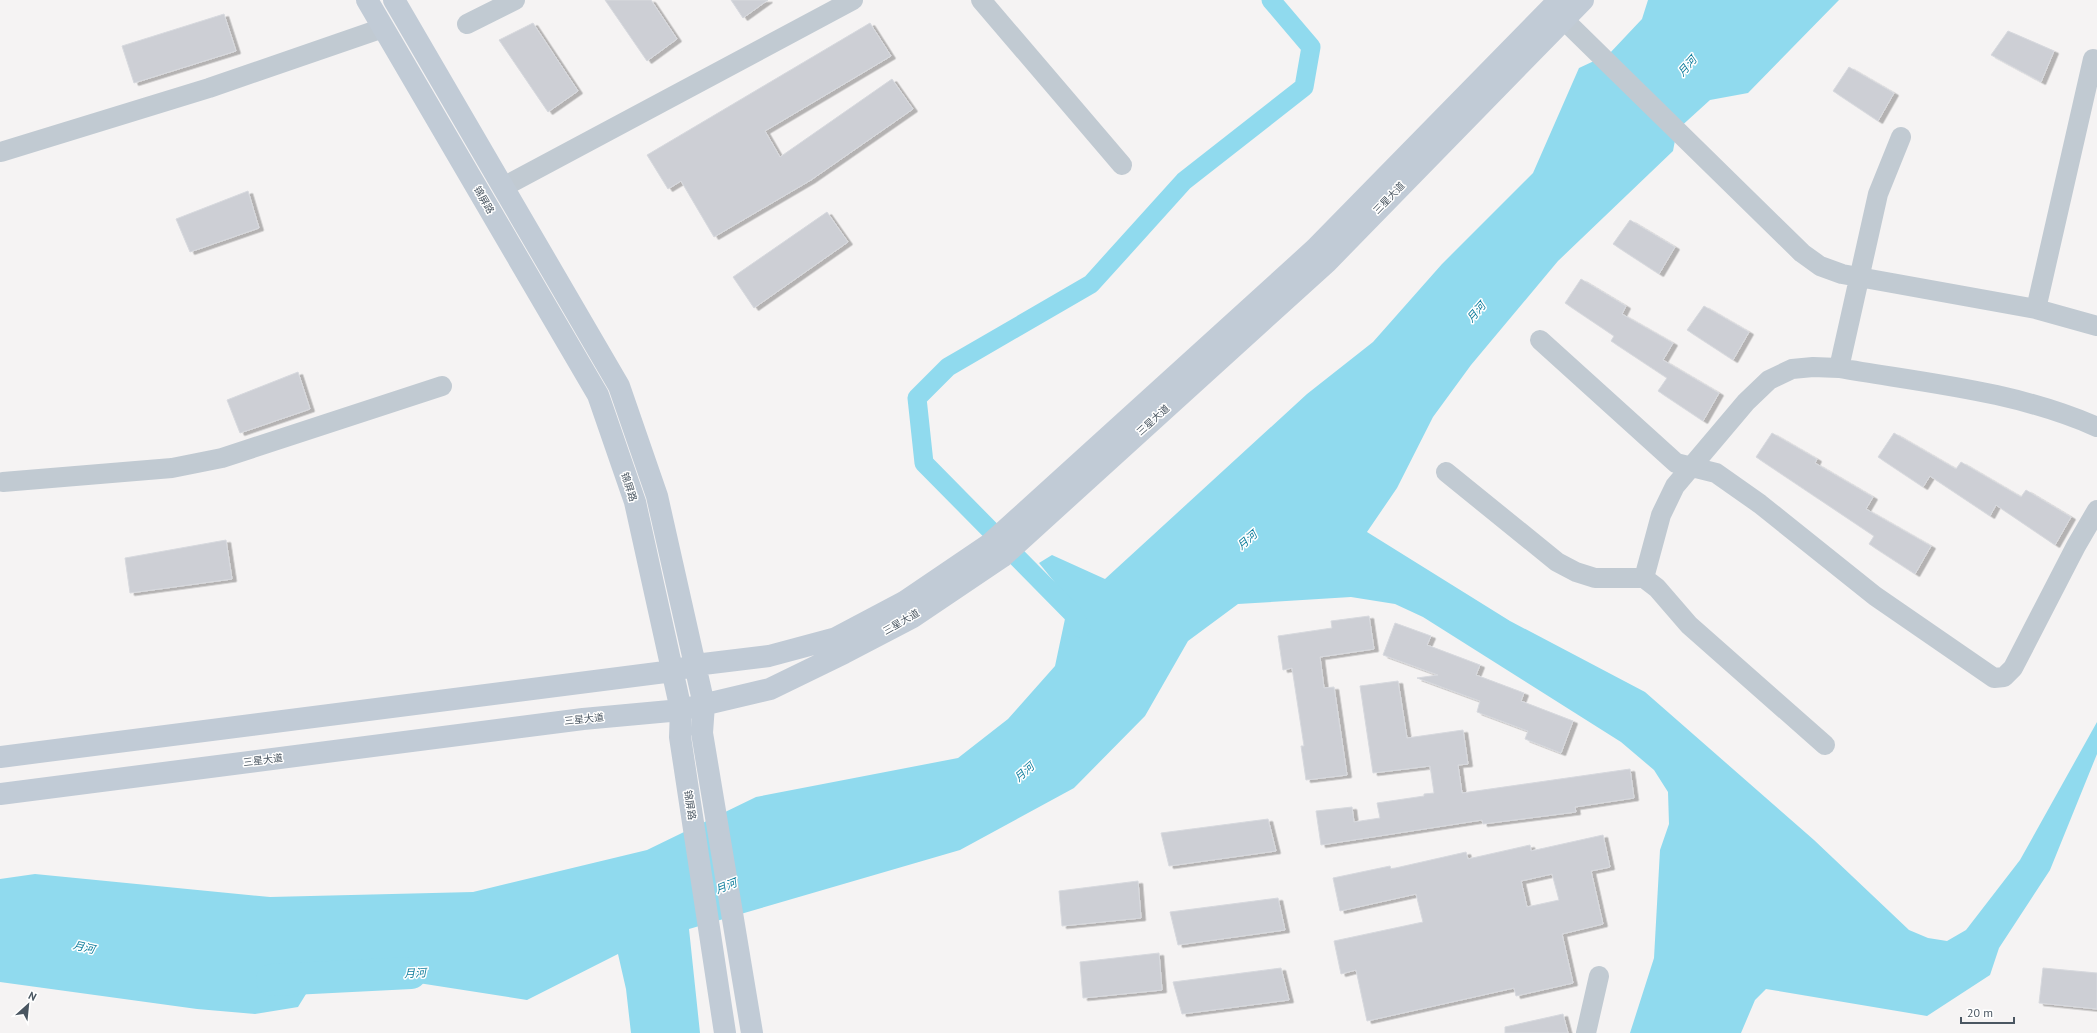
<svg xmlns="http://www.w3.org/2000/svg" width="2097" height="1033" font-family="'PT Sans','Noto Sans SC',sans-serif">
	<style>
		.water { fill: #90daee }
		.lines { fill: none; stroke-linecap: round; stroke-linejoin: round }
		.canal { stroke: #90daee; stroke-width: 19 }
		.river { stroke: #90daee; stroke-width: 32 }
		.building { fill: #cdcfd5; stroke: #d7d9de; fill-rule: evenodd; filter: url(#shadow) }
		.street { stroke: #c1cad2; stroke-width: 20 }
		.secondary { stroke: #c1cbd6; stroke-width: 22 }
		.labels { text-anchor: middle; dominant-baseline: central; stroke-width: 3; stroke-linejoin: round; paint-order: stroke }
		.street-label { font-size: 10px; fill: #4a5661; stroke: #fff }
		.water-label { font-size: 11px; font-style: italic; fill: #0c7c9b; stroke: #fff }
	</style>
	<defs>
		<filter id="shadow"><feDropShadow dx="4.5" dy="2.5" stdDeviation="0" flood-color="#0004"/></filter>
	</defs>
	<rect width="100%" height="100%" fill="#f5f3f3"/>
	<path class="water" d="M1648,0H1839L1748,93L1710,100L1677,130L1673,151L1558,261L1471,365L1433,417L1397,488L1367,532L1510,621L1645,692L1814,840L1909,930L1928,938L1947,941L1966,930L2020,860L2097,722V754L2050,870L1999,948L1990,975L1927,1016L1766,989L1755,1000L1741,1033H1630L1654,958L1660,850L1669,824L1668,792L1654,770L1621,742L1423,617L1395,604L1351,597L1238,604L1188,641L1145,716L1074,788L960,850L689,929L700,1033H631L626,989L618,954L527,1000L322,968L298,1007L255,1014L197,1009L0,982V879L35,874L270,897L473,892L647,850L756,797L958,758L1008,719L1055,666L1069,600L1039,563L1052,555L1105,579L1307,394L1373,342L1442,264L1533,173L1579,68L1609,54L1642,19Z"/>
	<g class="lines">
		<path class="canal" d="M1081,628L1073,614L924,463L917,398L948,367L1091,284L1184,181L1304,87L1311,47L1271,0"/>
		<path class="river" d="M272,980L411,973"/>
	</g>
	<path class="building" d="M605,0H651L677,39L647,61Z
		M731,0H768L743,18Z
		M224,14L236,51L134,83L122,46Z
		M533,23L578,91L548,112L499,40Z
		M870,23L891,56L765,131L780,157L892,79L913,109L811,180L714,237L681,181L668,189L647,155Z
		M2008,31L2054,51L2041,82L1991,55Z
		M1849,67L1894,93L1878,121L1833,91Z
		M248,191L259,228L190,252L176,219Z
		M827,212L848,242L754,308L733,277Z
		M1630,220L1675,247L1659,274L1613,244Z
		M1581,279L1626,306L1622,314L1673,343L1663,360L1719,393L1703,421L1658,391L1667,378L1611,341L1614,336L1565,303Z
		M1704,306L1749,332L1733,360L1687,330Z
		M298,372L310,409L240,433L227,400Z
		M1772,433L1817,459L1815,463L1873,497L1866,509L1931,546L1915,574L1869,544L1874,536L1756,457Z
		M1894,433L1956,469L1961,462L2021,497L2026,490L2071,517L2055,545L1996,505L1990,516L1930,476L1923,487L1878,457Z
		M226,540L232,579L130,593L125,558Z
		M1369,616L1374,649L1320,657L1324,688L1334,687L1347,775L1306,780L1301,746H1304L1292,668L1283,670L1278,636L1332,628L1331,621Z
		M1395,623L1431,636L1427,645L1480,665L1476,675L1524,693L1521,701L1573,721L1561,753L1525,739L1528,731L1477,712L1480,701L1417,678L1438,675L1383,655Z
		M1398,681L1407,738L1463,730L1468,764L1458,765L1462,793L1630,769L1634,798L1575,807L1576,812L1483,824L1482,820L1321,845L1316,811L1352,807L1354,822L1380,818L1377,803L1424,796V794L1434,793L1430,766L1373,773L1360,686Z
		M1268,819L1276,851L1169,866L1161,833Z
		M1603,835L1610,867L1591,871L1603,924L1562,934L1573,983L1516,996L1514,988L1367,1021L1356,970L1341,974L1334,941L1423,922L1416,894L1340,911L1333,878L1390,866L1391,869L1466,852L1468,859L1530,845L1531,851ZM1552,874L1559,900L1527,907L1521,881Z
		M1138,881L1141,918L1062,926L1059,891Z
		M1278,898L1285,930L1178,945L1170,912Z
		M1159,953L1162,990L1083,998L1080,962Z
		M1281,968L1289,1000L1182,1014L1173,982Z
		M2043,968L2097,973V1009L2039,1003Z
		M1563,1014L1568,1033H1505V1027Z"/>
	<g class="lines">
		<path class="street" d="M981,0L1122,165
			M1553,9L1802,253L1820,266L1842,274L2036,309L2097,326
			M467,24L515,0
			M1,152L209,88L383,28
			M503,187L853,0
			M2036,309L2093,59
			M1540,340L1676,463L1716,473L1760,504L1875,596L1994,678L2004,677L2013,668L2076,546L2097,510
			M1839,368L1878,194L1901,137
			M1446,472L1557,562L1576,572L1595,578H1644L1657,588L1689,625L1825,745
			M3,482L172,468L222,458L442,386
			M1644,578L1661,515L1675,486L1746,402L1769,380L1792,369L1813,367L1839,368C1926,383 2016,391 2097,427
			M1586,1033L1599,976"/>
		<path class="secondary" d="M367,0L598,395L635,502L681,710L680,737L725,1033
			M394,0L619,386L657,496L704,705L702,733L752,1033
			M0,757L673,671L695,665L769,656L836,638L904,602L991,543L1315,249L1559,0
			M0,794L583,719L681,710L770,689L844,653L913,617L1002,557L1327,262L1583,0"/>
	</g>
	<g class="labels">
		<g class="street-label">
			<text transform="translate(1389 198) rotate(-46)">三星大道</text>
			<text transform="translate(484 200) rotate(60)">锦屏路</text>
			<text transform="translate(1153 420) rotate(-42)">三星大道</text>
			<text transform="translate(629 487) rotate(72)">锦屏路</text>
			<text transform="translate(901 622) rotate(-30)">三星大道</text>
			<text transform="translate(584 719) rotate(-6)">三星大道</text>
			<text transform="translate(263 760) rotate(-7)">三星大道</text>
			<text transform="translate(690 805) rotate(81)">锦屏路</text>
		</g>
		<g class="water-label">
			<text transform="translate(1687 66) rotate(-49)">月河</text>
			<text transform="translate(1476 312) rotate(-49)">月河</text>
			<text transform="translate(1247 540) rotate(-41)">月河</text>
			<text transform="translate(1024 772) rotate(-42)">月河</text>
			<text transform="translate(726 886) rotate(-22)">月河</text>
			<text transform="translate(84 947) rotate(13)">月河</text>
			<text transform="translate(415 973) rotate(-3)">月河</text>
		</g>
	</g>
	<g transform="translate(28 1005) rotate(27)" stroke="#ffffff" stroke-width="3" paint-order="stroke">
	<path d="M0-3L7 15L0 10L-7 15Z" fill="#4a5661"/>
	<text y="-6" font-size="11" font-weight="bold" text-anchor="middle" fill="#4a5661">N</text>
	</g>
	<path d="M1961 1017v6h53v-6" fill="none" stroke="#4a5661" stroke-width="2"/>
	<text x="1967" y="1017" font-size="12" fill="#4a5661" stroke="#ffffff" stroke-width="3" paint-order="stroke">20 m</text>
</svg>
